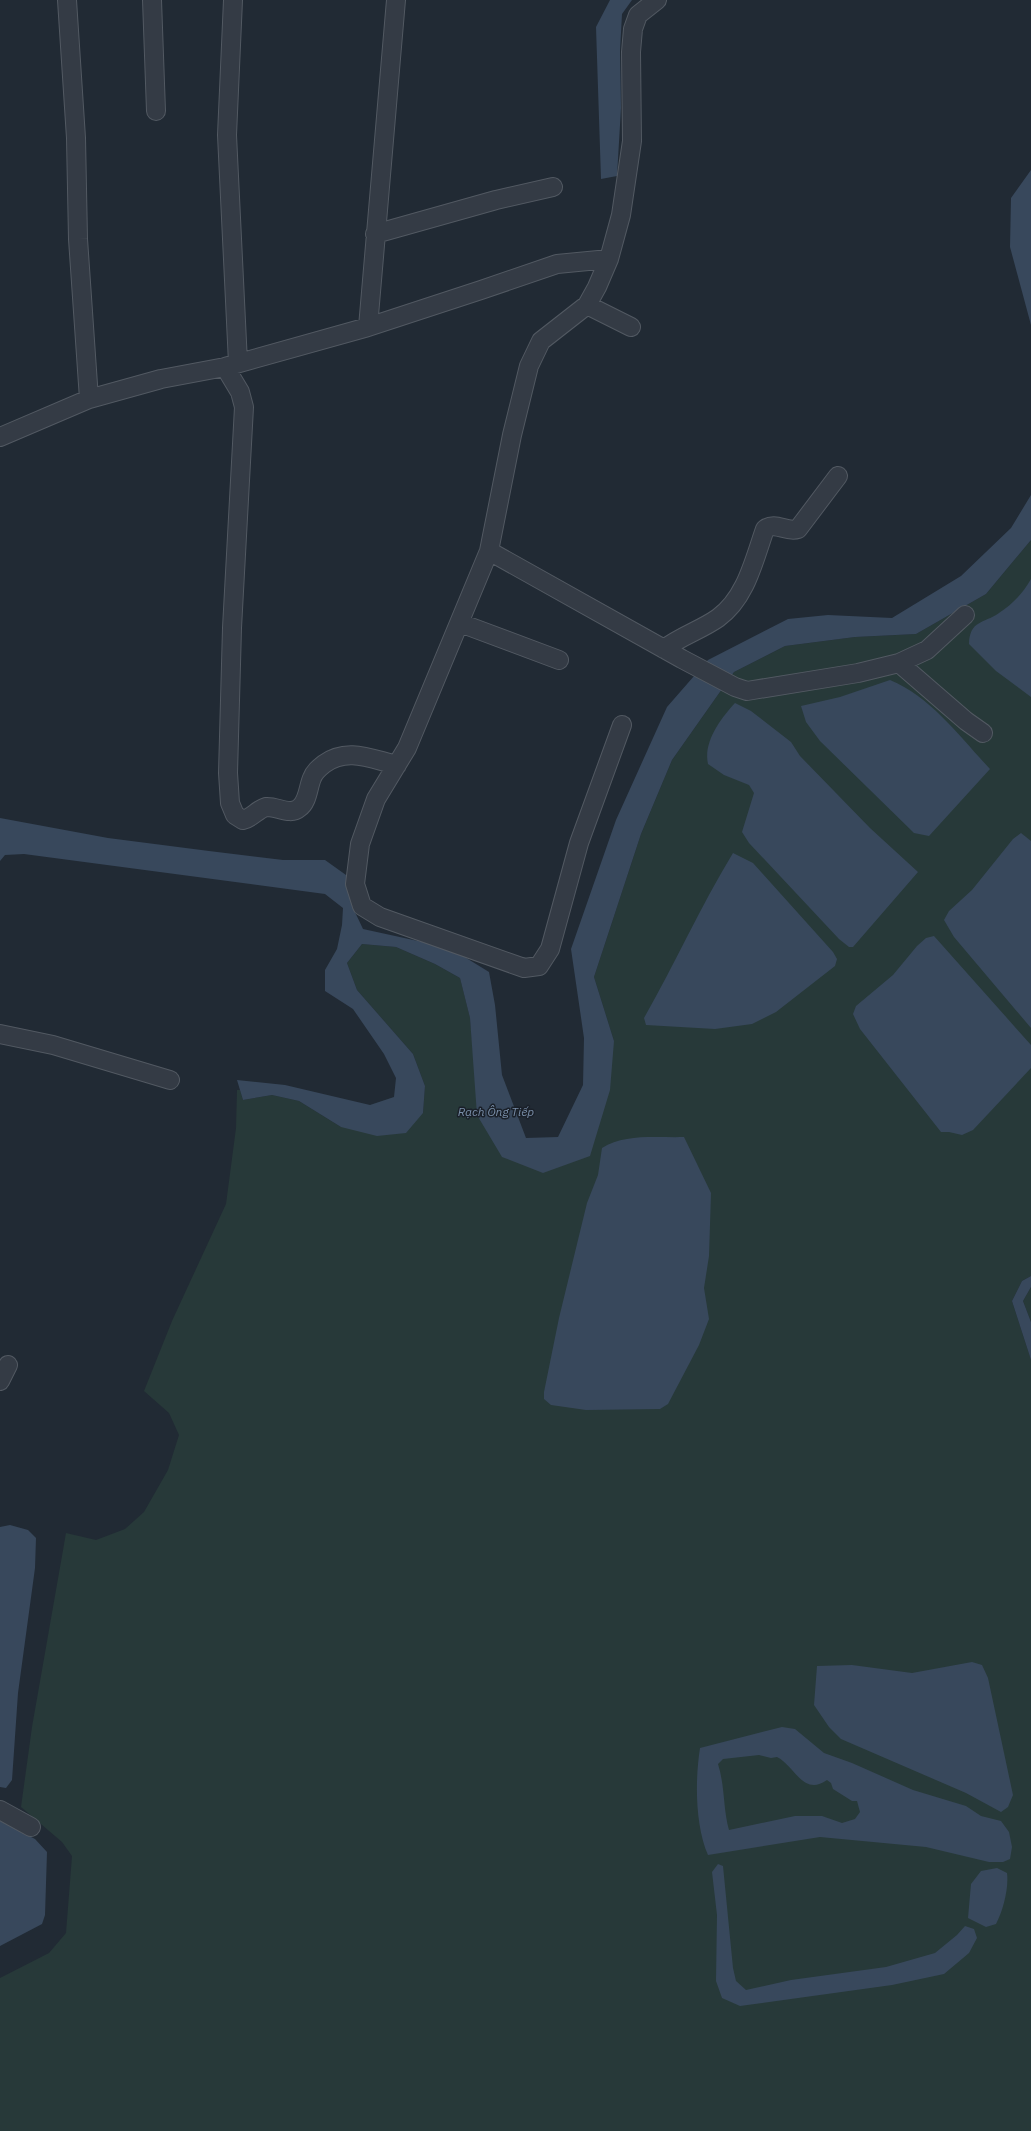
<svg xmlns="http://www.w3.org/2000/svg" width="1031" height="2131" font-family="'IBM Plex Sans',sans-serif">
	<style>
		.green { fill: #273939 }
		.water { fill: #38485c; fill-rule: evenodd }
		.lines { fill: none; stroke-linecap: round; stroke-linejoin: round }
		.minor-casing { stroke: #525962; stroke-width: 20 }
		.minor { stroke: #343b45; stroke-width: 18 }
		.labels { text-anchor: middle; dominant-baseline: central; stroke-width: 3; stroke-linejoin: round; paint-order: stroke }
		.water-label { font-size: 12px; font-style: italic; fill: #798ea8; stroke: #1a2029 }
	</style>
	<rect width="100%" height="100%" fill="#212a34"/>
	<path class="green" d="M1031,540V1276L1022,1281L1012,1301L1031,1360V2131H0V1978L49,1953L66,1933L72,1856L62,1842L21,1807L32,1727L66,1533L96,1540L125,1529L144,1512L168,1470L179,1435L169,1413L144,1391L172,1321L226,1204L236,1128L237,1090H240L243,1100L272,1095L299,1101L341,1127L423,1113L425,1086L413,1054L357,990L347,963L362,944L396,947L435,964L460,978L470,1018L474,1061L543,1173L614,1041L594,977L641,834L672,760L734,672L785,646L855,637L916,634L986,594Z
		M1031,1287V1322L1023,1301Z"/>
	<path class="water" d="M610,0H632L622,14L620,51L621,108L617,176L601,179L596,27Z
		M1031,170V325L1010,247L1011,198Z
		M1031,495V540L986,594L916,634L855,637L785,646L734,672L672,760L641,834L594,977L614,1041L610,1090L590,1156L543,1173L502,1157L477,1115L470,1018L460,978L435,964L396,947L362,944L347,963L357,990L413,1054L425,1086L423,1113L406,1133L377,1136L341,1127L299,1101L272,1095L243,1100L237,1080L285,1085L370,1105L394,1097L396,1078L384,1054L353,1009L325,991V970L337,949L342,925L343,908L325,894L24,854L5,855L0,861V818L108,838L209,851L283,860H325L346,875L354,910L363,929L450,948L489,972L495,1005L502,1075L526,1138L558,1137L583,1085L584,1038L571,949L616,820L667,707L708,660L788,619L828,615L892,618L961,576L1011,528Z
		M1031,579V697L996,671L969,644C970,620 983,624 999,613C1013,604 1023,593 1031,579Z
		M890,680C931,697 960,737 990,769L929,836L914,833L820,741L806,722L801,706L840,697Z
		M735,703L751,711L791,742L800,756L870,828L918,872L853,947H849L839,939L749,843L742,832L754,793L749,785L724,775L708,764C703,742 721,718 735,703Z
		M1021,833L1031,841V1028L954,937L944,920L949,911L972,890L1013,839Z
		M733,853L753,863L833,952L837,959L835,966L776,1012L752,1024L715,1029L646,1025L644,1018C675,964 700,907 733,853Z
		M934,936L1031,1045V1068L973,1130L962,1135L949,1132H941L860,1029L853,1014L856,1006L893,975L917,946L926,938Z
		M684,1137L711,1193L709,1256L704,1288L709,1319L699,1345L668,1404L660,1409L586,1410L551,1405L544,1399V1392L559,1318L587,1203L598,1175L602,1148C625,1133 658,1138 684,1137Z
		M1031,1276V1287L1023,1301L1031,1322V1360L1012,1301L1022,1281Z
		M10,1525L28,1530L36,1538L35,1568L18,1693L12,1780L6,1788L0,1787V1527Z
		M972,1662L982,1665L988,1678L1013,1795L1008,1807L1001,1812L966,1793L841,1739L829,1727L814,1705L817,1666L852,1665L912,1673Z
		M782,1727L795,1729L824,1753L852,1763L913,1790L966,1806L981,1816L1001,1821L1009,1832L1012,1847L1010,1859L1003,1862H989L926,1847L820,1837L708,1855C695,1825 695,1780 700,1748ZM759,1755L771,1758L777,1757C795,1766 803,1797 827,1780L831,1783L833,1789L852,1801H857L860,1812L855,1819L842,1823L822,1816H795L729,1830C723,1809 725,1786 718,1764L723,1759Z
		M0,1821L35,1839L47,1852L45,1915L42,1924L0,1946Z
		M718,1864L723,1866L733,1968L736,1981L746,1990L791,1980L886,1967L935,1953L957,1935L965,1926L974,1929L977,1938L969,1953L944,1974L892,1985L740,2006L722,1998L716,1981L717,1915L712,1872Z
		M997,1868L1007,1873C1009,1888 1003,1911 996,1924L986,1927L968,1918L971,1884L981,1871Z"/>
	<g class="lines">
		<defs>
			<path id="minor" d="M67,0L76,138L78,239L89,399
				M152,0L156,111
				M233,0L227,135L238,363
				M375,234L496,200L553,187
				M587,305L631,327
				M368,327L396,0
				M225,367L240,392L244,407L232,628L228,773L230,803L235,815L243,820C252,818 258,809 266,807C277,806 290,816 299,808C308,802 308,787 312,778C314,772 319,768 324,764C347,747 371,759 397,765
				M0,437L89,399L161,379L225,367L368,327L481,290L557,264L609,259
				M489,551L682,659L735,687L747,691L858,673L899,663L927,650L965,615
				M460,623L559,660
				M664,649C681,636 701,630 718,618C746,598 754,560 765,529C776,521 786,533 798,529L838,476
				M899,663L966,721L983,733
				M622,725L579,843L550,949L539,966L524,968L380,917L362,906L355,884L360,844L376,799L407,748L489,551L512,435L529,366L541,341L587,305L597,287L609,259L621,215L632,141L631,52L633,29L638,15L657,0
				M0,1034L53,1045L170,1080
				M0,1381L8,1365
				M0,1810L31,1827"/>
		</defs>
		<use href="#minor" class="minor-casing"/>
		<use href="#minor" class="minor"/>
	</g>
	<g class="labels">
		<g class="water-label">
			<text x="496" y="1111">Rạch Ông Tiếp</text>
		</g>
	</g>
</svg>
